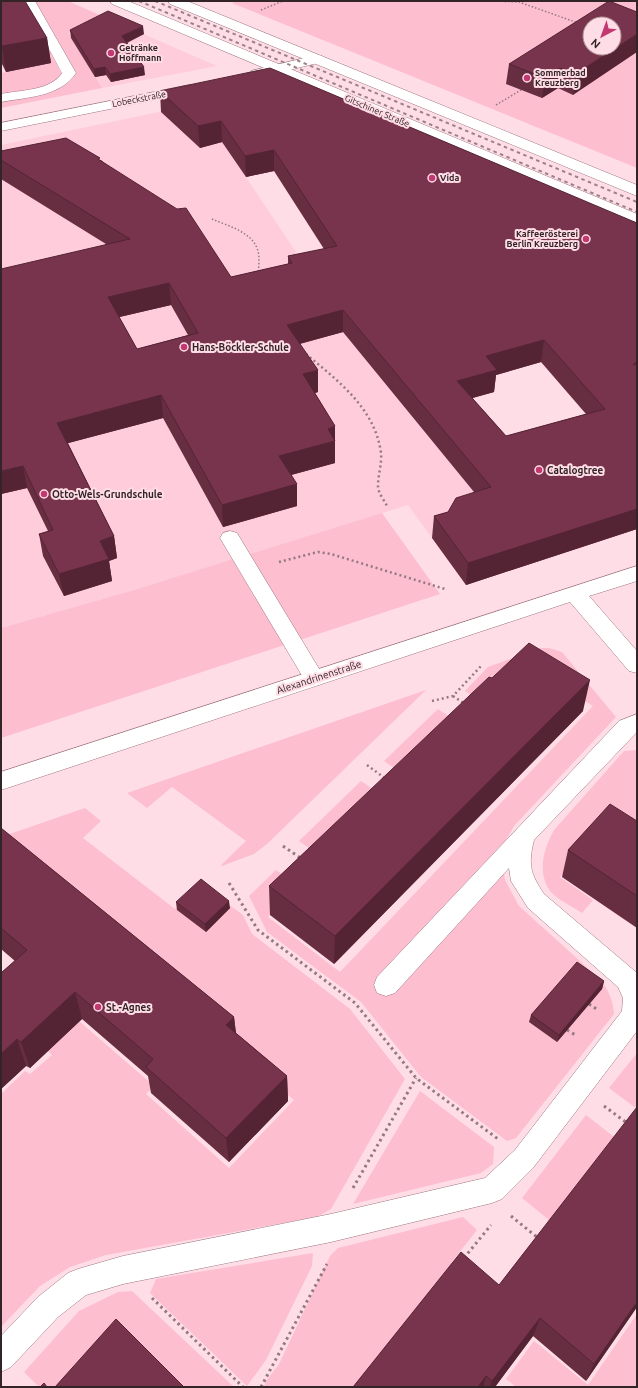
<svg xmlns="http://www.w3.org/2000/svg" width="638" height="1388" font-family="Ubuntu,sans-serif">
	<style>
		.built { fill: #feccda }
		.green { fill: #fdbed0; fill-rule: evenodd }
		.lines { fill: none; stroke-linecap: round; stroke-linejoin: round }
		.lane-casing { stroke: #9c7781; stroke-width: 1 }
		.street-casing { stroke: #9c7781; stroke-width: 1 }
		.secondary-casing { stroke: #9c7781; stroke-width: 1 }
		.path-far2 { stroke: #927a80; stroke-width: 1.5; stroke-dasharray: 1.5 2; stroke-linecap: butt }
		.path-far1 { stroke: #927a80; stroke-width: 2.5; stroke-dasharray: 2 3; stroke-linecap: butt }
		.path { stroke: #927a80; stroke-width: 3; stroke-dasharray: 2.5 3.5; stroke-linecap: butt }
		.lane { fill: #fff; fill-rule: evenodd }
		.street { fill: #fff; fill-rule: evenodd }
		.secondary { fill: #fff; fill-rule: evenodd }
		.rail { stroke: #9b8289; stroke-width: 2; stroke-dasharray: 3.5 3.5; stroke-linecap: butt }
		.wall { fill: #672d41; fill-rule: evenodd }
		.shaded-wall { fill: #542435 }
		.building { fill: #78344c; stroke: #542435; fill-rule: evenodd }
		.poi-dot { fill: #c23870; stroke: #ffdde6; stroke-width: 1.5 }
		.labels { text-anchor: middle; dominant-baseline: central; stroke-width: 4; stroke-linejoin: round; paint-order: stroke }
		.far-poi-label { font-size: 9px; font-weight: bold; fill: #332428; stroke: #ffdde6; text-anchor: start }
		.far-street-label { font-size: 9px; fill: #332428; stroke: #ffdde6 }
		.poi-label { font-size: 10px; font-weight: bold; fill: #332428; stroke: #ffdde6; text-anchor: start }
		.street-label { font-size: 10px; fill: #332428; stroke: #ffdde6 }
	</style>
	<rect width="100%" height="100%" fill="#ffdde6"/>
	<path class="built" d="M102,16L217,66L102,88L67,33Z
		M197,104L300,258L585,546L466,585L408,505L134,590L1,628V145Z"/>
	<path class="green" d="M14,1H68L102,16L68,33L102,88L1,108V73L51,63Z
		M236,1H637V168L232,3ZM590,24H614V48H590Z
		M382,513L440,594L1,738V628L134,590Z
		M540,648H549L562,652L616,717L514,826L504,844L503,866L505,880L519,906L602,981C609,992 613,1001 614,1014L516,1138L507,1141L421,1077L361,1002L267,932L249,896L276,870L298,885L268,917L340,972L593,706L527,667L488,706L465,691L488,667Z
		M426,690L267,844L254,854L222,866L221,865L246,841L172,787L147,808L127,793Z
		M438,709L462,725L408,778L384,761Z
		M637,750V851L602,829L560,877L593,900L582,913C573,907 558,900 551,892C536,873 544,848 554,830L624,751Z
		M361,781L386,798L324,859L299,841Z
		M85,808L101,821L83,838L175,909L201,884L243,915L252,934L350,1009L405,1079L331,1209L317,1217L106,1255L70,1267L40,1286L1,1327V1094L25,1071L30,1074L52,1055L48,1051L79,1021L154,1086L146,1094L229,1168L294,1100L234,1051L1,837Z
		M637,1053V1109L609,1088Z
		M420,1091L494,1147L493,1164L481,1173L353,1204Z
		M586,1115L618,1140L554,1224L522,1198Z
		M463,1217L477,1230L451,1263L457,1272L366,1387H264L266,1381L279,1364L330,1256L338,1248Z
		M313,1253L312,1266L266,1360L247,1386L150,1293L156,1279Z
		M132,1291L234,1387H39L24,1372L79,1311L118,1292Z
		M637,1314V1387H516L506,1379L534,1341L588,1385Z"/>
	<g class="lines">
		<defs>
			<path id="lane" d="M23,1H35L76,73C60,97 27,97 1,102V94C20,90 51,91 62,73Z
				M230,531L237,533L321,672L324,678L321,684L314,686L307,684L220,538L223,533Z
				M637,714V732L534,840C528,865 530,873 544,894L637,973V1031L533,1168L502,1199L492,1203L331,1242L123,1284L86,1295L58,1317L11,1367L1,1372V1336L38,1297L68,1273L78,1269L123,1256L331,1214L485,1178L515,1150L622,1011L623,998L618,987L528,908L511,881L509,868L395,993L386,996L377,993L374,985L377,977L619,721Z"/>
			<path id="street" d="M317,55L322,56L324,59L322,62L256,78L251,77L249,74L251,71Z
				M189,85L194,86L196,89L194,92L1,131V123Z
				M637,566V581L589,596L637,651V673L629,671L570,602L1,790V772Z"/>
			<path id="secondary" d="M110,1H128L637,214V225L112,4Z
				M168,1H187L637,185V196L170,4Z"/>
		</defs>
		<use href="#lane" class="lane-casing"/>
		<use href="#street" class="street-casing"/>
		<use href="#secondary" class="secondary-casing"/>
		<path class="path-far2" d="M494,1L519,2L578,23
			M261,10L283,1
			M496,105L521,90
			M212,219C228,226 253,232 258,251C260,258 258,266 259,273"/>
		<path class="path-far1" d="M306,354C338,381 375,408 381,453C382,464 378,475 378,486C378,493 384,500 387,506
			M279,562L318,552L331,554L445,589
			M453,696L465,704
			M432,701L453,696L482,665
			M367,765L386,779"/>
		<path class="path" d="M283,846L302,859
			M229,883L258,930L355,1003L416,1078L498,1139
			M589,1004L598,1010
			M567,1030L577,1036
			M604,1106L627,1123
			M353,1188L416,1078
			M511,1216L538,1238
			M464,1258L491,1225
			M152,1298L243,1387
			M261,1387L327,1264"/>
		<use href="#lane" class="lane"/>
		<use href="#street" class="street"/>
		<use href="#secondary" class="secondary"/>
		<path class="rail" d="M139,1L637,212
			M155,1L637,202"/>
	</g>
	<path class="wall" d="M1,1L47,38L51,63L6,72L1,62Z
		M637,12L573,95L558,88L542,98L506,84L509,64Z
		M70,30L144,34L127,43L145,75L111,82L106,75L95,77L71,38Z
		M160,91L637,223V529L466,585L432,538L434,516L448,512L474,492L343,332L300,344L318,392L315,393L335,426V463L291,475L297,506L223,527L163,418L68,443L114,536L117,558L109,561L112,581L64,596L43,556L39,534L48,531L27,488L1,494L106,244L1,179V151L101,160L231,277L288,264V256L324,249L274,171L246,177L222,142L200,148L161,112ZM171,305L188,335L137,349L119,317ZM541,362L586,414L506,436L472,398L494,392L496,375Z
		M492,678L583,711L334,964L270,915L269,886Z
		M637,821V928L562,877L568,850Z
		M1,828L234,1017L236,1033L287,1076L288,1101L229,1162L151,1093L148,1076L82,1019L30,1068L26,1066L1,1089V973L15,961L1,949Z
		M176,902L230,908L206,932L177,910Z
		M604,981L602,989L557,1042L529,1022L531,1015Z
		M499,1285L637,1307L586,1381L533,1336L495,1387H353Z"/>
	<path class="shaded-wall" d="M143,26L144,34L123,44L122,36Z
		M637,34V52L573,95L576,74Z
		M47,38L51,63L6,72L2,46Z
		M105,67L106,75L95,77L94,69Z
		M144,67L145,75L111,82L110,74Z
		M560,68L558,88L542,98L545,78Z
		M221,121L222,142L200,148L198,126Z
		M274,150V171L246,177L245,156Z
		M169,283L171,305L111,319L108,297Z
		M343,310V332L287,347V325Z
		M544,340L541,362L496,375L494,392L455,403L457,381L486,356Z
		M318,370V392L303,396V374Z
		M161,395L163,418L61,445L57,423Z
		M335,426V463L280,478L279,456L328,429Z
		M23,466L27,488L1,494V471Z
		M297,484V506L223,527L222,505Z
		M637,509V529L466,585L468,563Z
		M114,536L117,558L109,561L112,581L64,596L59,574L100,541Z
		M590,680L583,711L334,964L335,936Z
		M229,901L230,908L206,932L205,924Z
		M604,981L602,989L557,1042L559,1035Z
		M75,992L82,1019L30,1068L21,1042Z
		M234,1017L237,1043L226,1025Z
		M17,1039L26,1066L1,1089V1054Z
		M287,1076L288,1101L229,1162L226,1138Z
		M637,1302V1307L586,1381L594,1364Z
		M540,1318L533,1336L495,1387H490L492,1381Z
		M486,1376L483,1387H478Z"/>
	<path class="building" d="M1,1H25L47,38L2,46L1,44Z
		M609,1L637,12V34L576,74L560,68L545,78L509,64ZM590,24H614V48H590Z
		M108,11L143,26L122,36L144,67L110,74L105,67L94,69L70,30Z
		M270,68L637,223V361L633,365L637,364V509L468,563L434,516L448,512L456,498L491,487L343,310L287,325L318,370L303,374L335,426L328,429L335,441L279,456L297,484L222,505L161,395L57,423L114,536L100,541L109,559L59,574L39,534L53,530L23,466L1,471V269L130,239L1,160V151L66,138L100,158L98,159L177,209L186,208L231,277L292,263L288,256L337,246L274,150L245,156L221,121L198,126L160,91ZM169,283L198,333L137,349L108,297ZM544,340L605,409L506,436L457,381L497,370L486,356Z
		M529,643L590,680L335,936L269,886L489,677L492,678Z
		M610,804L637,821V896L568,850Z
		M1,828L234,1017L226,1025L287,1076L226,1138L146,1067L153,1059L75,992L21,1042L17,1039L1,1054V973L27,950L1,928Z
		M201,879L229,901L205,924L176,902Z
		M577,962L604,981L559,1035L531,1015Z
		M637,1107V1302L594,1364L540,1318L492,1381L486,1376L478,1387H353L461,1252L499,1285Z
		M116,1319L184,1387H55Z
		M44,1383L47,1387H40Z"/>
	<g class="poi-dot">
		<circle cx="111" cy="53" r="4"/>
		<circle cx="527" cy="78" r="4"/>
		<circle cx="432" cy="178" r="4"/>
		<circle cx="586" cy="239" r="4"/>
		<circle cx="184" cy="347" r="4"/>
		<circle cx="539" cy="470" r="4"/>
		<circle cx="44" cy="494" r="4"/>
		<circle cx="98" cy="1007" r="4"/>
	</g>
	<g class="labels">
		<g class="far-poi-label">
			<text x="119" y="48">Getränke<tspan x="119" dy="10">Hoffmann</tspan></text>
			<text x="535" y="73">Sommerbad<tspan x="535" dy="10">Kreuzberg</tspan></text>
			<text x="440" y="178">Vida</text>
			<text x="578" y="234" text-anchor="end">Kaffeerösterei<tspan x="578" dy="10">Berlin Kreuzberg</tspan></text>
		</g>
		<g class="far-street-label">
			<text transform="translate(139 99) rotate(-11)">Lobeckstraße</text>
			<text transform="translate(377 111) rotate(23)">Gitschiner Straße</text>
		</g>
		<g class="poi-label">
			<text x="192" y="347">Hans-Böckler-Schule</text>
			<text x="547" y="470">Catalogtree</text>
			<text x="52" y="494">Otto-Wels-Grundschule</text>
			<text x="106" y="1007">St.-Agnes</text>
		</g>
		<g class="street-label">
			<text transform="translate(319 677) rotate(-18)">Alexandrinenstraße</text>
		</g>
	</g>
	<rect width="638" height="1388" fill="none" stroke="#332428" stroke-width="4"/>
	<g transform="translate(602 36) rotate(221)"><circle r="19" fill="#ffdde6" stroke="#ad939a"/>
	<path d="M0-3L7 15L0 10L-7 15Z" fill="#c23870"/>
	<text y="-6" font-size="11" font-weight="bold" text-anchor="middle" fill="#332428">N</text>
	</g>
</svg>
